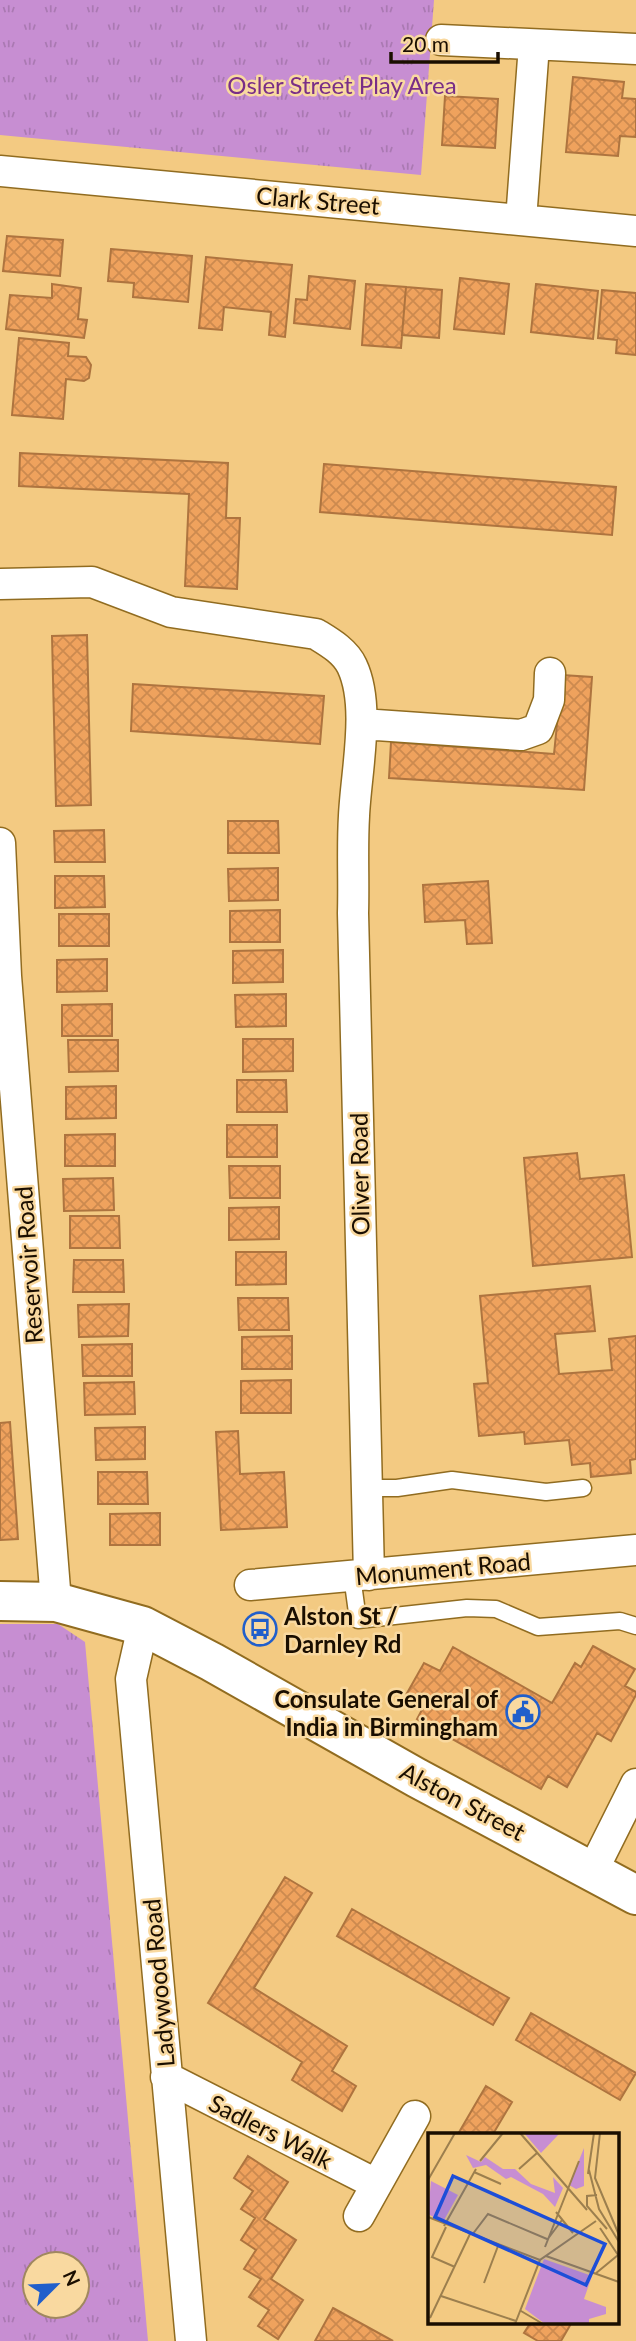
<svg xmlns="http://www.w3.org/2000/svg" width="636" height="2341" font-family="Lato,sans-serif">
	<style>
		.park { fill: url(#park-tufts); fill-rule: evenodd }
		.building { fill: url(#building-cross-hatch); stroke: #ae743f; stroke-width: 2 }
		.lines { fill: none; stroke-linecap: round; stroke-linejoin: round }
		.service-casing { stroke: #916c20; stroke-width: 19 }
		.minor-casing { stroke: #916c20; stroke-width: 33 }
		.secondary-casing { stroke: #916c20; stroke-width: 42 }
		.service { stroke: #fff; stroke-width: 16 }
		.minor { stroke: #fff; stroke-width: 30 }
		.secondary { stroke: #fff; stroke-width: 38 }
		.labels { text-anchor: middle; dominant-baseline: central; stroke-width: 5; stroke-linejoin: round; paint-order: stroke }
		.park-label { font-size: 24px; fill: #792e87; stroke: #f9d9a0 }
		.street-label { font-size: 24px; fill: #1a0e00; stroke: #f9d9a0 }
		.poi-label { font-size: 24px; font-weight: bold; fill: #1a0e00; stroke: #f9d9a0; text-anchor: start }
		.inset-road { fill: none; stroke: #9c7f4e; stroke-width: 2 }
		.view { fill: #1d4ed8; fill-opacity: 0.15; stroke: #1d4ed8; stroke-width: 3.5 }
		.inset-edge { fill: none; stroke: #1a0e00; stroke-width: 3.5 }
	</style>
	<defs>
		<pattern id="park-tufts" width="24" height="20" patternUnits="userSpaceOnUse" patternTransform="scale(1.75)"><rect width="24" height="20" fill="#c78ed2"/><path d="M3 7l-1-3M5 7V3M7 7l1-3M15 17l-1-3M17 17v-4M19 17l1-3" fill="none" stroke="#aa79b2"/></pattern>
		<pattern id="building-cross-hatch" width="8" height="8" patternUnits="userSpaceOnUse" patternTransform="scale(1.75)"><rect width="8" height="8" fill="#efa25d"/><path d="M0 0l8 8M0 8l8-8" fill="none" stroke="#cc8a4f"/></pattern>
	</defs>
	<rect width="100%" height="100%" fill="#f3ca82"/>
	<path class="park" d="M0,0H434L421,175L0,135Z
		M0,1624H58L85,1642L148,2341H0ZM77,2264V2306H35V2264Z"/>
	<path class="building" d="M573,77L624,82L622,98L636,99V137L620,136L618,156L566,152Z
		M445,96L498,99L495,148L442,145Z
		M7,236L63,240L60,276L3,271Z
		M111,249L192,256L188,302L133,297L134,283L108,281Z
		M206,257L292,265L285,337L269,335L271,312L224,307L222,330L199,328Z
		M309,276L355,281L350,329L294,323L296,299L307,300Z
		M460,278L509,284L504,334L454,329Z
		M52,284L81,288L78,319L87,320L84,338L6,329L10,295L52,298Z
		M366,284L406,287L401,348L362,345Z
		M536,284L598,291L593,339L531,332Z
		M406,287L442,290L439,338L402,335Z
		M602,290L636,293V355L616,353L617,340L598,338Z
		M19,338L69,343L68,356L86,357L91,365L89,378L84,381L66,379L63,419L12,415Z
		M20,453L228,463L226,518H240L237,589L185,586L189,494L19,486Z
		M324,464L616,487L612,535L320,512Z
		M87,635L91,805L56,806L52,636Z
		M562,675L592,677L584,790L389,778L391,742L554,754Z
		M133,684L324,696L320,744L131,731Z
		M228,821H278L279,853H228Z
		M104,830L105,862H55L54,831Z
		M278,868V900L229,901L228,869Z
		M55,876H104L105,907L55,908Z
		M488,881L492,943L467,944L465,920L425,922L423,885Z
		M280,910V942H230V911Z
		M59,914H109V946H59Z
		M283,950V982L233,983V951Z
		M107,959V991L57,992V960Z
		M286,994V1026L236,1027L235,995Z
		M112,1004V1036H62V1005Z
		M243,1039H293V1071L243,1072Z
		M68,1040H118V1071L69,1072Z
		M237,1080H286L287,1112H237Z
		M116,1086V1118L66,1119V1087Z
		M227,1125H277V1157H227Z
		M115,1134V1166H65V1135Z
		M577,1153L580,1179L624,1175L632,1257L533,1266L524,1158Z
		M229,1166H280V1198H230Z
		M113,1178L114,1210L64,1211L63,1179Z
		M279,1207V1239L229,1240V1208Z
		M70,1216H119L120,1248H70Z
		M236,1252H286V1284L236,1285Z
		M74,1260H123L124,1292H73Z
		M590,1286L595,1331L555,1334L559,1374L612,1370L609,1339L636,1336V1459L630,1460L631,1473L591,1477L590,1463L572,1465L569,1440L525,1444L524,1432L479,1436L474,1384L488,1383L480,1296Z
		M238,1298H288L289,1330H239Z
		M129,1304L128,1336L79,1337L78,1305Z
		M292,1336V1369H242V1337Z
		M132,1344V1376H83L82,1345Z
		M291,1380V1413H241V1381Z
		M134,1382L135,1414L85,1415L84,1383Z
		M10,1422L18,1539L0,1540V1423Z
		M145,1427V1459L96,1460L95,1428Z
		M238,1431L240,1474L284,1472L287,1527L221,1530L216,1432Z
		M98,1472H147L148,1504H98Z
		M160,1513V1545H110V1514Z
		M593,1646L635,1669L625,1686L636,1692V1695L611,1741L597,1733L567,1787L548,1776L541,1789L417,1719L424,1706L406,1695L424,1663L440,1671L453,1647L552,1703L575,1663L581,1667Z
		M285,1877L312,1893L254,1988L347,2046L332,2071L356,2086L342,2111L292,2080L302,2062L208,2003Z
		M352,1909L509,1998L493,2025L337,1936Z
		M531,2013L636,2073L620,2100L516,2040Z
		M486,2086L512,2102L493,2134H458Z
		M248,2156L288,2182L264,2219L296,2240L271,2279L303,2300L278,2339L258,2326L269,2310L249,2297L261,2279L244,2269L256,2250L241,2240L255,2218L241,2209L253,2191L234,2178Z
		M333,2308L393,2341H315Z
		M531,2322H572L561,2341H538L524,2333Z"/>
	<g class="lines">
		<defs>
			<path id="service" d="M366,1488H397L452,1480L546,1492L583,1488
				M352,1576L358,1620L467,1608L496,1609L538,1627L620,1621L636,1626"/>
			<path id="minor" d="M441,40L636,49
				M0,171L636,231
				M521,220L534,45
				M0,584L92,582L171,612L316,634C329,642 345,651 352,666C371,706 356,771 354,816C352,848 354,881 353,913L369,1575
				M362,724L521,735L538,729L549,700L550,673
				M0,843L6,976L56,1602
				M250,1585L636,1550
				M143,1626L131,1679L191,2341
				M593,1870L636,1784
				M166,2077L376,2184
				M359,2216L415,2116"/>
			<path id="secondary" d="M0,1601L56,1602L143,1626L212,1662L417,1778L636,1895"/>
		</defs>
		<use href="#service" class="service-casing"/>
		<use href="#minor" class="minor-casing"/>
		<use href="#secondary" class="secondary-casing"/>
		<use href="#service" class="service"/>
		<use href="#minor" class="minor"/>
		<use href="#secondary" class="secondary"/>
	</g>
	<defs>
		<symbol id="bus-ring" viewBox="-11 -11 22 22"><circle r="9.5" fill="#f9d9a0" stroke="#215fcb" stroke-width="1.5"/><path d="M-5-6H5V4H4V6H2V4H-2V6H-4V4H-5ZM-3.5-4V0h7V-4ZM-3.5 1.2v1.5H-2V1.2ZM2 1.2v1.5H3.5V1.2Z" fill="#215fcb"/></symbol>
		<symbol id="civic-ring" viewBox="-11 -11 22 22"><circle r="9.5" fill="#f9d9a0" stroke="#215fcb" stroke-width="1.5"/><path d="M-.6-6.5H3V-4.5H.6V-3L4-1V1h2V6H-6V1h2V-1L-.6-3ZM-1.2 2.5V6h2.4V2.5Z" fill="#215fcb"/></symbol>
	</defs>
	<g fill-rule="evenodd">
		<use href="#bus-ring" x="241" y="1610" width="38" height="38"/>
		<use href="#civic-ring" x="504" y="1693" width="38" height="38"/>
	</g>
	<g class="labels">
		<g class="park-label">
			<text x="342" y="84">Osler Street Play Area</text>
		</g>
		<g class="street-label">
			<text transform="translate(318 200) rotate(5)">Clark Street</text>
			<text transform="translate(359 1174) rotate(-91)">Oliver Road</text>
			<text transform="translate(28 1265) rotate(-94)">Reservoir Road</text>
			<text transform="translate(443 1568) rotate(-5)">Monument Road</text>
			<text transform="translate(463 1801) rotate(28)">Alston Street</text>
			<text transform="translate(158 1983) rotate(-95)">Ladywood Road</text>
			<text transform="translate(271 2131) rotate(27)">Sadlers Walk</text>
		</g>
		<g class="poi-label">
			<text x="284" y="1615">Alston St /<tspan x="284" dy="28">Darnley Rd</tspan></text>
			<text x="498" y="1698" text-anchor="end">Consulate General of<tspan x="498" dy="28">India in Birmingham</tspan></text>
		</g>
	</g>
	<g transform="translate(428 2133)">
		<rect width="191" height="191" fill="#f3ca82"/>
		<path d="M96,0H132L113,20ZM156,15V53L148,56L141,52ZM38,22L53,29L57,24L75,36H87L103,51L127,60L125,44L135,55L127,74L115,61L83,44L78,46L58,32L45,35Z" fill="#c78ed2"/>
		<path d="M3,48L30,62L15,89L0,81ZM116,126L164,143L156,166L178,174V181L161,186V191H117L97,176Z" fill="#c78ed2"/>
		<path class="inset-road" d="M92,0L159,77M172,0L167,45L191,102M52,28L75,0M91,36L109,20M161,37L171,76L191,109M46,39L73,51M160,41L166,0M0,47L27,0M169,62L159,63V73L179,96M128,79L145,100M0,84L112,127M16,93L48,36M18,94L4,124L27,134M44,102L60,81L119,106M119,107L134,87M117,114L151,28M118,123L191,149M167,141L190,122L172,95M56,150L70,113M13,163L88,188M93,178L115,191M2,185L42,101M87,191L112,127L168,88"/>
		<path class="view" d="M25,43L177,111L158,152L7,84Z"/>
		<rect width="191" height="191" class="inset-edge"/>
	</g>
	<g transform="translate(56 2285) rotate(66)"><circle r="33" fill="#f9d9a0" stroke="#a08860" stroke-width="2"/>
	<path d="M0-5L12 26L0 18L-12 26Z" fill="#215fcb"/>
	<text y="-10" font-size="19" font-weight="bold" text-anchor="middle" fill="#1a0e00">N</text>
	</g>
	<path d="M391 52v10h107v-10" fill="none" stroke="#1a0e00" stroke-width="3.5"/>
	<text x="402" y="52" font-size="21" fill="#1a0e00" stroke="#f9d9a0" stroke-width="5" paint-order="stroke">20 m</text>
</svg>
